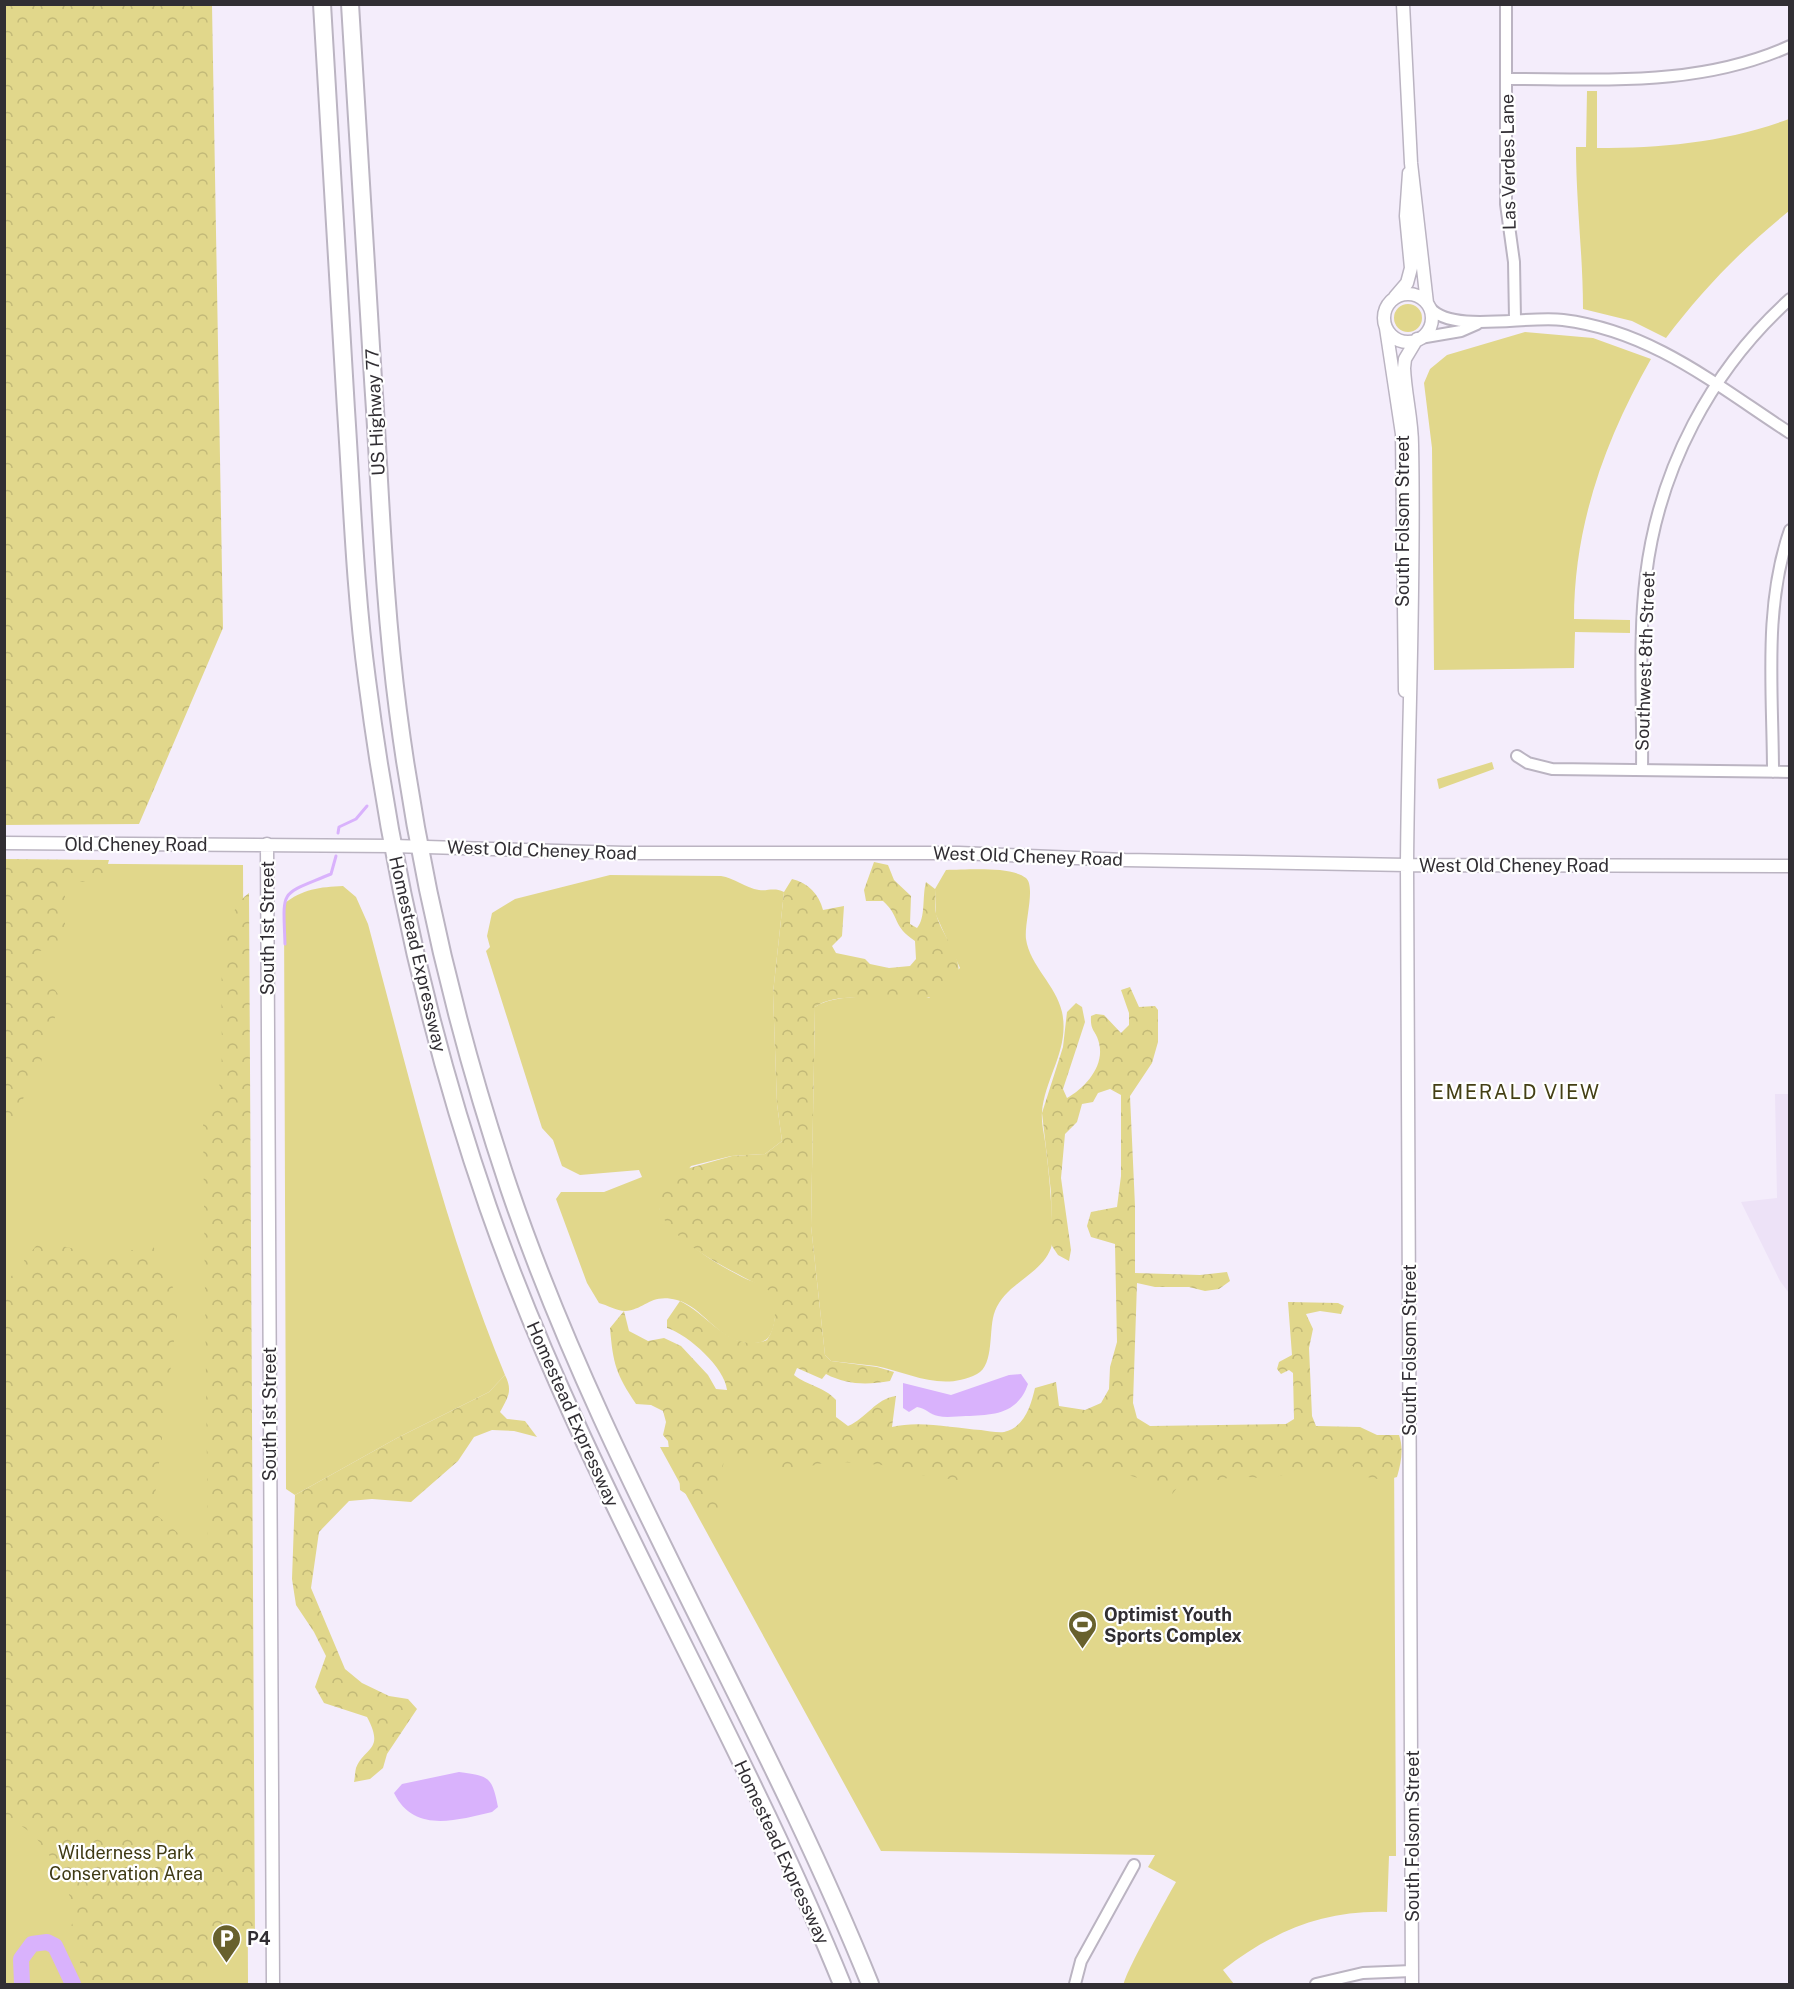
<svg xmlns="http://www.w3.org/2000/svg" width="1794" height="1989" font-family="'Public Sans',sans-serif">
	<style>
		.built { fill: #ede2f7 }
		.green { fill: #e1d78b }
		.forest { fill: url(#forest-crowns) }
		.water { fill: #d9b2fc }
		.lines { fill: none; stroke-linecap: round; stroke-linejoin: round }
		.stream { stroke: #d9b2fc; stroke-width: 3 }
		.river { stroke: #d9b2fc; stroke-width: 16 }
		.minor-casing { stroke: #bbb4c2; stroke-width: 14 }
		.tertiary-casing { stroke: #bbb4c2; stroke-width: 15 }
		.trunk-casing { stroke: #bbb4c2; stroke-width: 20 }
		.minor { stroke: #fff; stroke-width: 10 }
		.tertiary { stroke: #fff; stroke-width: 12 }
		.trunk { stroke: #fff; stroke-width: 16 }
		.labels { text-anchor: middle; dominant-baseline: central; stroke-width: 4.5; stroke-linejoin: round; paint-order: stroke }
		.street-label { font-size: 18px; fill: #312e33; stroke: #fff }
		.poi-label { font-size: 18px; font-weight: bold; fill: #312e33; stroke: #fff; text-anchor: start }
		.park-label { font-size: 18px; fill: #3f3a14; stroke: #fff }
		.neighbourhood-label { font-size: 20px; letter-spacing: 1.5px; fill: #443f15; stroke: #fff }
	</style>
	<defs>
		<pattern id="forest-crowns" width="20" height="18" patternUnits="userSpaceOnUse" patternTransform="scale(1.5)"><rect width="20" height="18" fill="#e1d78b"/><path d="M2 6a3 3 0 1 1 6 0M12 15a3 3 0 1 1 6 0" fill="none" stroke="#c2b978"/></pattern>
	</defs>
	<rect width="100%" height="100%" fill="#f4edfb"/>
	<path class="built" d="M1775,1094H1789V1293L1780,1281L1741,1202L1777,1198Z"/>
	<path class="green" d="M1587,91H1597V148C1664,148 1726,142 1789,119V211C1742,249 1703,289 1666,338L1632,321L1583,309C1583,255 1576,202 1576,147H1586Z
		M1394 318a14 14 0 1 1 28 0a14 14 0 1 1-28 0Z
		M1525,332L1593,338L1651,359C1605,440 1574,525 1574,619L1630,620V633L1575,632L1574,668L1434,670L1432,448L1424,383L1430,369L1447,355Z
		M1492,762L1494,769L1439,789L1437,779Z
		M5,863L243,865L248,1984H5Z
		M946,870C967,870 1011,866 1026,878C1036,887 1024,923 1026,939C1030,966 1056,985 1062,1012C1070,1049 1045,1077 1042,1112C1041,1124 1045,1137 1046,1149C1049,1173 1051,1196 1052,1221C1052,1229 1054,1240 1051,1248C1041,1275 1006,1283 995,1311C988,1328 995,1365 977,1374C942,1392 910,1373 876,1366C861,1364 846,1363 831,1361L825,1355L811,1226L815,1007C837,991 900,998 929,998L960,968L936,915L935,889Z
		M610,875L721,876C734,878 746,888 759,890C769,891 774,887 784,892L773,993L777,1104L782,1141L765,1154L731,1156L691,1166L659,1208C676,1239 711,1261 742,1277C751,1282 764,1284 771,1291C778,1299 776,1326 770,1335C766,1343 755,1344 746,1343C717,1339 703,1307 677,1300C650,1293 645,1310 625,1311C617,1311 607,1305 599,1303L587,1283L556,1199L561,1192H604L642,1177L639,1170L580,1175L562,1166L553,1140L542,1128L486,951L490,947L487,936L492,913L515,899Z
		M343,886L356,897L368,924C409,1076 445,1230 505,1375L489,1392L397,1438L295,1495L286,1489L284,904C302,889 320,887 343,886Z
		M1394,1446L1396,1856H1389L1387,1912C1324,1910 1273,1931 1223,1970L1234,1984H1124C1124,1975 1167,1898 1176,1882L1148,1867L1155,1855L881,1851L660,1447Z"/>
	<path class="forest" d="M4,5H212L223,628L139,824L5,825Z
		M5,859L109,860L103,882H76L65,895V939L38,952V967L61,998L41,1062L5,1136Z
		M874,862L888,865L894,880L911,896L910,924L917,928C926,918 922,896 926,882L935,889C936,898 934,909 937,917C942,935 967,963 956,981C932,1019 849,982 815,1007L811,1226L825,1355L831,1361L877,1367L894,1372L890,1381C867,1385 847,1385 826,1374L822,1379L797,1368L794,1375C808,1386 825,1387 836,1400V1417L848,1426C867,1418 875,1399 896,1396L892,1427C919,1420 953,1428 981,1430C988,1431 998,1433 1004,1432C1025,1427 1031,1405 1035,1388L1056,1382L1059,1406L1085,1410L1101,1403L1109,1389L1110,1367L1117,1342L1115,1244L1091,1237L1087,1226L1091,1212L1117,1207L1121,1176V1095L1110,1089L1098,1093L1093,1102L1082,1104L1077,1122L1065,1134L1061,1178L1071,1250L1069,1261L1058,1255L1052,1246L1051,1192L1042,1113L1063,1047L1067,1012L1076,1003L1082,1007L1085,1022L1063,1089L1067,1098C1085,1088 1105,1066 1099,1043C1096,1030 1090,1032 1091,1016L1096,1014L1104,1015L1121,1033L1129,1025V1013L1121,990L1130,987L1139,1007L1155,1006L1158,1010V1042L1152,1063L1130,1096L1135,1206V1273L1200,1275L1227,1272L1230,1281L1219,1289L1205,1291L1189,1287H1155L1137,1283L1133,1403L1137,1418L1150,1426L1286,1424L1294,1419L1293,1373L1289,1370L1281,1374L1277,1369L1279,1362L1292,1355L1288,1302L1338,1303L1344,1306L1341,1314L1320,1311L1306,1314L1313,1329L1309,1348L1312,1416L1316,1426L1360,1427L1377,1435H1399C1404,1449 1401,1463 1397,1477C1382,1482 1368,1478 1354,1472L1353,1466L1341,1471H1296L1269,1479L1238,1476L1177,1488L1169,1498L1158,1495L1138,1478L1118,1472L1075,1465L1043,1472L987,1471L957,1480L900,1472L882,1465L831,1461L786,1472C765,1459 748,1457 724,1461L722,1470L725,1477L721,1489V1515H711L704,1506L680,1490L679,1470L670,1457L668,1441L663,1435L666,1422L663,1411L651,1405L636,1404C616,1374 613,1364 610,1328L624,1311L629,1331L648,1341L664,1338L681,1346L708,1375L716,1389L727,1390C725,1368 689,1335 667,1328V1320L680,1301C709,1315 731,1354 767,1340C776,1327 778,1305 770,1291C742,1275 652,1237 658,1196C659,1188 668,1179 672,1173L732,1156L765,1154L782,1141L777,1104L773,993L784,892L792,879C808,883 819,894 823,910L844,906L842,936L832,946L836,953L865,959L870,964L889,968L910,966L916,959L915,941C891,925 901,917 883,901H866L864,890Z
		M249,893L255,1941L209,1945L206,1984H91L68,1939L75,1912L61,1871L34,1835L5,1814V1284L40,1241L110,1257L152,1244L179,1300L153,1512L208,1558L203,1116C208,1108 217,1097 219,1088C229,1039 206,923 249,893Z
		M505,1375C513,1391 508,1397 500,1412L507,1419L525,1421L537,1437L514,1431L492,1430L474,1437L458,1461L411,1502L372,1499L349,1501L319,1532L311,1588L345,1669L362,1683L389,1696L408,1699L417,1709L387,1754L383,1768L370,1779L354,1782C355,1778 355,1772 356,1768C365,1746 385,1751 367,1717L324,1703L315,1687L326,1656L314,1632L296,1605L292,1579L295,1495L397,1438L489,1392Z"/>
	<path class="water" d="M1021,1374L1028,1384C1018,1414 993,1415 966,1416C958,1416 947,1418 938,1416C930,1415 926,1408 917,1407L909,1412L903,1408V1383L951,1395L1009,1375Z
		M459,1772C490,1776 492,1777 498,1807L492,1812C457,1820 414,1834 394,1793L402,1784Z"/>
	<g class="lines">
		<path class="stream" d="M338,833L339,827L356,819L367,806
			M285,944C283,887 279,896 331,874L336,856"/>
		<path class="river" d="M22,1984L21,1959L32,1944L47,1942L55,1946L73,1984"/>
		<defs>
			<path id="minor" d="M1506,4V204L1514,262L1515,319
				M1506,79C1603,79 1699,87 1790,46
				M1430,308C1453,334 1527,315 1563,320C1652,331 1716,385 1790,433
				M1420,338L1461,331L1477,324
				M1517,756L1528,763L1552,769L1790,772
				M1642,770C1643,707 1638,637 1646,575C1659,469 1711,370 1790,299
				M1773,772C1773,693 1763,607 1790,530
				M1075,1984L1081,1961L1134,1865
				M1316,1984L1363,1973L1412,1971"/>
			<path id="tertiary" d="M1403,4L1411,163L1427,303
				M1384 318a24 24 0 1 1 48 0a24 24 0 1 1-48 0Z
				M1395,297L1407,283L1411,268L1406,216L1409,173
				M1386,328L1402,434L1405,691
				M4,843L393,846L624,853H959L1125,860L1407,865L1790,866
				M267,844L273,1984
				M1412,1984L1407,865C1408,725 1415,585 1412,445C1412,419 1405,394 1404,368L1405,359L1417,339"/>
			<path id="trunk" d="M322,4C330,140 338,275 346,410C352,500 355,591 367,680C390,859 429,1037 488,1207C582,1477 735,1721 842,1984
				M350,4C358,140 366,275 375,410C381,511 385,612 398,711C419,873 457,1033 509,1188C603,1465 761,1714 870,1984"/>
		</defs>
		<use href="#minor" class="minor-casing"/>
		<use href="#tertiary" class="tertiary-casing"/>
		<use href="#trunk" class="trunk-casing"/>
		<use href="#minor" class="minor"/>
		<use href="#tertiary" class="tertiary"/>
		<use href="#trunk" class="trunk"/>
	</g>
	<defs>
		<symbol id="stadium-pin" viewBox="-11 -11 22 30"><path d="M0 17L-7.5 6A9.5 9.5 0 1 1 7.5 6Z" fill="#68612d" stroke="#fff"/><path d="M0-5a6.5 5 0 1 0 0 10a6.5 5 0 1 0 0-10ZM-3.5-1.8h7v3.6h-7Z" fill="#fff"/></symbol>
		<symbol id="parking-pin" viewBox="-11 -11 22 30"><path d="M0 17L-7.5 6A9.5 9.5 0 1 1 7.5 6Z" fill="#68612d" stroke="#fff"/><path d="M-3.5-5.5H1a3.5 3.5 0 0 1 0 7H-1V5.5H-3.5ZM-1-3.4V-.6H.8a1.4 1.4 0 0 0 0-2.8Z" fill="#fff"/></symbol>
	</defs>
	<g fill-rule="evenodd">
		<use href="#stadium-pin" x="1066" y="1608" width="33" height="45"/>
		<use href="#parking-pin" x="210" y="1922" width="33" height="45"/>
	</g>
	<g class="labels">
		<g class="street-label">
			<text transform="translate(1508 162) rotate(-91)">Las Verdes Lane</text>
			<text transform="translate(375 412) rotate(-93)">US Highway 77</text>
			<text transform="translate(1402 521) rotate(-90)">South Folsom Street</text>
			<text transform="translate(1645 661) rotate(-88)">Southwest 8th Street</text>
			<text x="136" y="844">Old Cheney Road</text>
			<text transform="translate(542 850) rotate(2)">West Old Cheney Road</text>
			<text transform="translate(1028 856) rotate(2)">West Old Cheney Road</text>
			<text x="1514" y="865">West Old Cheney Road</text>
			<text transform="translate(267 928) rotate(-90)">South 1st Street</text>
			<text transform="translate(418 954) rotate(77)">Homestead Expressway</text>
			<text transform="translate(1409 1350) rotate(-90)">South Folsom Street</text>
			<text transform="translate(269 1414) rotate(-90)">South 1st Street</text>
			<text transform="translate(573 1414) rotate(66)">Homestead Expressway</text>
			<text transform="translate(1412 1836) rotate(-90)">South Folsom Street</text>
			<text transform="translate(782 1852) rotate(65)">Homestead Expressway</text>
		</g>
		<g class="poi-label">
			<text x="1104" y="1614">Optimist Youth<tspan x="1104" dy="21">Sports Complex</tspan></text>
			<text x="247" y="1938">P4</text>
		</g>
		<g class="park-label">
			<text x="126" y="1852">Wilderness Park<tspan x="126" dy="21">Conservation Area</tspan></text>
		</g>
		<g class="neighbourhood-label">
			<text x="1516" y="1092">EMERALD VIEW</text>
		</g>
	</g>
	<rect width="1794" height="1989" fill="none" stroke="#312e33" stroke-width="12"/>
</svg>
